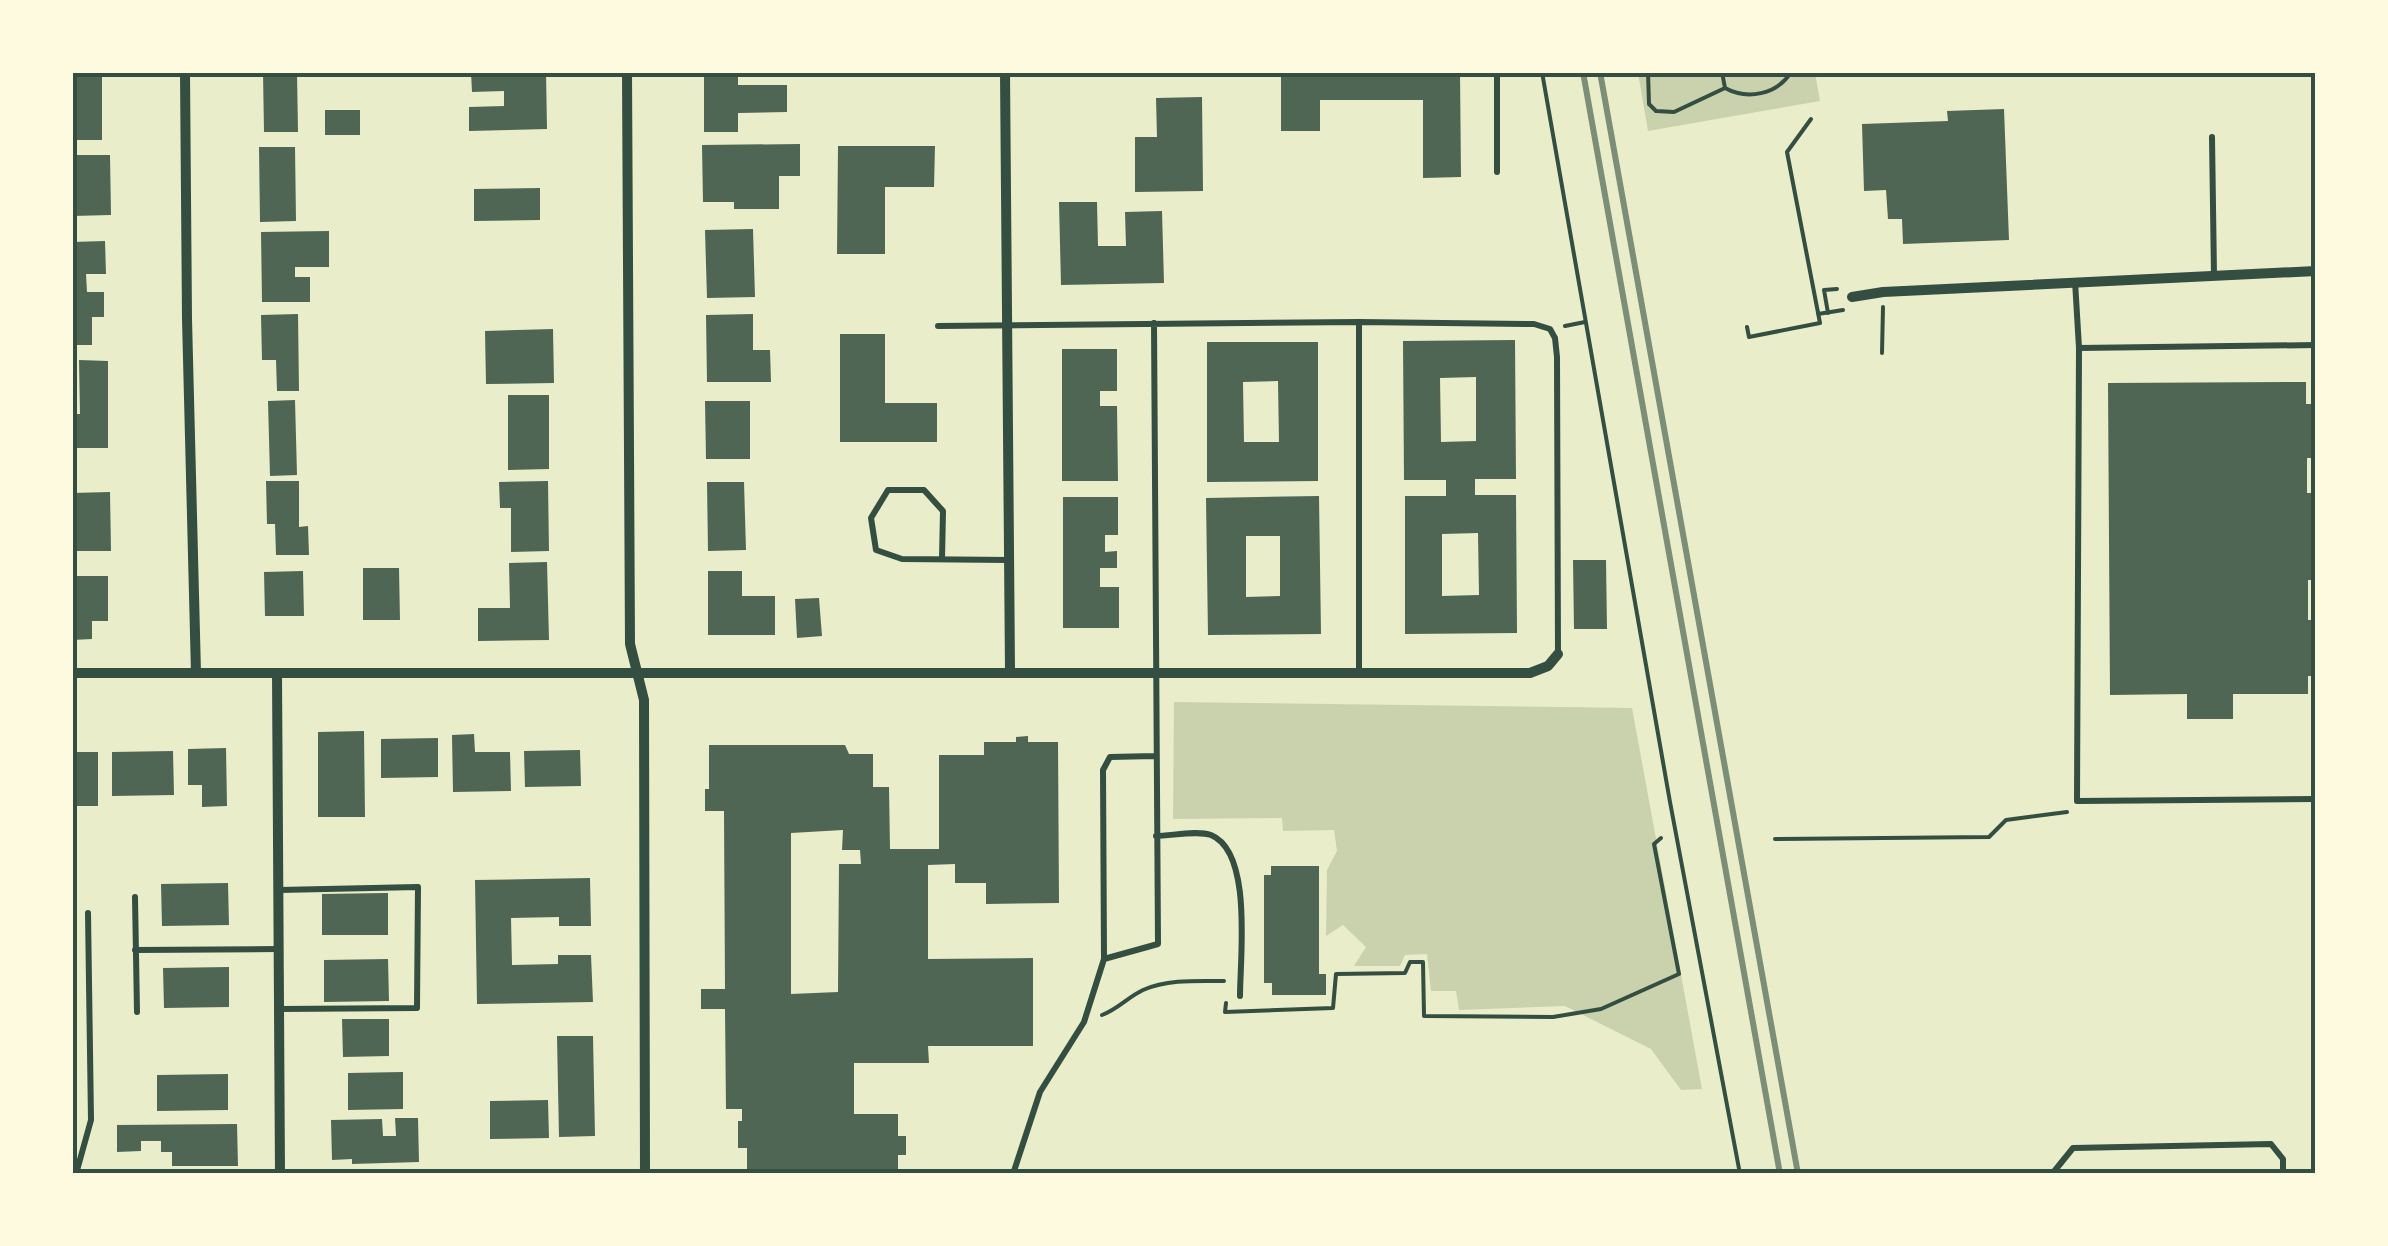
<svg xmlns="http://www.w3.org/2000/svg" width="2388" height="1246" font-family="Poppins,sans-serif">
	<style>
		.green { fill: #cad2ad }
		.building { fill: #4f6655; fill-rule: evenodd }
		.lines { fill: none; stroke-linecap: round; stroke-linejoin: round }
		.path { stroke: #344e41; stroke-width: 4 }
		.service { stroke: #344e41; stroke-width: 6 }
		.minor { stroke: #344e41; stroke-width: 10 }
		.rail { stroke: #7c8e77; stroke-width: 6 }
		.neatline { fill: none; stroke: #344e41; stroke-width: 4 }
	</style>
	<rect width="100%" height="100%" fill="#e9edc9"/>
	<path class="green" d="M1638,73H1815L1820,101L1648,131Z
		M1174,702L1632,708L1702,1089L1681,1090L1651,1049L1565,1006L1459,1010L1456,991H1431L1427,954L1405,955L1400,966H1354L1366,947L1343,925L1326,936L1327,870L1337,851L1334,830L1283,831L1282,818L1173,819Z"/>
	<path class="building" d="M263,72H297L298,132H264Z
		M471,72H546L547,129L469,131V107L504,106V91L472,92Z
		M704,72H738V85H787V112L738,113V132H704Z
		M1281,72H1460L1461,177L1423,178V100H1320V131H1281Z
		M72,73H102V140H72Z
		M1202,97L1203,191L1135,192V137H1157L1156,98Z
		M2004,109L2009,240L1903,244L1902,219H1888L1886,190L1864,191L1862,124L1948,121L1947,111Z
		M325,110H360V135H325Z
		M800,144V176H779V209H734V202H703L702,145Z
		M838,146H935L934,187H885V254H837Z
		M259,147H295L296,221L260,222Z
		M72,155H110L111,215L72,216Z
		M540,188V220L474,221V189Z
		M1059,202H1097L1098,246H1126L1125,212L1162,211L1164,283L1061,285Z
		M753,229L755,297L707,298L705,230Z
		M329,231V267H295V277H310V302H262L261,232Z
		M105,241L106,274H86L87,292H104V317H92V345H72V242Z
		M298,314L299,391H277L276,360H262L261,315Z
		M753,314V350H770L771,382H707L706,315Z
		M553,329L554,383L486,384L485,331Z
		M840,334H885V403H937V442H840Z
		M1515,340L1516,479H1475V495H1516L1517,633L1405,634V496H1446V480H1404L1403,341ZM1476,377V441L1441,442L1440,378ZM1478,533L1479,595L1442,596V534Z
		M1207,342H1318V481L1207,482ZM1278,381L1279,442H1244L1243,382Z
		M1062,349H1117V391H1100V406H1117L1118,481H1062Z
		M79,360L108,361V448H72V414H80Z
		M2306,382V404H2316V458H2307V493H2316V580H2308V620H2316V676H2308V694H2233V719H2187V694L2110,695L2108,383Z
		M508,395H549V469L508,470Z
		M295,400L297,475L270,476L268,401Z
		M705,401H750V459H706Z
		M266,481H299V527L308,526L309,555H276L275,524H267Z
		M548,481L549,551L511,552V508H500L499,482Z
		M707,482H744L746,550L708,551Z
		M110,492L111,551H72V493Z
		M1319,496L1321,634L1208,635L1206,498ZM1246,536H1280V596L1246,597Z
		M1063,497H1118V535H1105V552L1117,551V568H1100V587H1119V628H1063Z
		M1573,560H1606L1607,629H1574Z
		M547,562L549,640L478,641V608H510L509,563Z
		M363,568H399L400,620H363Z
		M303,571L304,616H265L264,572Z
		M708,571H742V596H775V635H708Z
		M72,576H108V621H92V639L72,640Z
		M819,598L822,636L797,638L795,599Z
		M364,731L365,817H318V732Z
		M474,734L475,752H510L511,791L453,792L452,735Z
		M1028,736V742H1058L1059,903L986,904V883H955V864L928,865V959L1033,958V1046H928L929,1063H854V1114H898V1136H906V1155H898V1174H747V1148H738V1121H742V1109H726L725,1009H701V989H725L724,811H705V789H709V745H845L849,754H873V787H889L890,849H939V755H984V742H1016V737ZM843,830L842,850H860L861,864H839L838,992L791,994V833Z
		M438,738V777L381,778V739Z
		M226,748L227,806L202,807V785H188V749Z
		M580,750L581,786L525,787L524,751Z
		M173,751L174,795L112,796V752Z
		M72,752H98V806H72Z
		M1271,866H1319V974H1326V995H1272V983H1264V875H1271Z
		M590,878L591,926H559V917L511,918L512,965L558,964V955H591L593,1002L477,1004L475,880Z
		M228,883L229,925L162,926L161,884Z
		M388,893V935H322V894Z
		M388,959L389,1001L324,1002V960Z
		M229,967V1007L164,1008L163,968Z
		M342,1019H389V1056L343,1057Z
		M557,1036H593L595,1136L559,1137Z
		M403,1072V1109L348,1110V1073Z
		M228,1074V1110L157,1111V1075Z
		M548,1100L549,1138L490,1139V1101Z
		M395,1118H418L419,1162L352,1164V1159L332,1160L331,1120L382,1119L383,1136H396Z
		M237,1124L238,1166H172V1152H161V1141H141V1151L117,1152V1125Z"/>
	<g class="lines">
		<path class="path" d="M1542,72L1670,802L1740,1174
			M1648,72L1649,104L1656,111L1674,112L1725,88
			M1722,72L1725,88C1747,100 1777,95 1791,72
			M1828,313L1824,290L1837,289
			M1818,314L1843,310
			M1565,326L1585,322
			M1747,327L1749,337L1820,323L1787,152L1811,119
			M1882,353L1883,307
			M1775,839L1989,837L2006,820L2067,812
			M1226,1003L1225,1012L1333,1008L1336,974L1405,973L1410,962H1423L1424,1016L1553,1017L1601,1009L1679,974L1654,844L1661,838
			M1102,1015C1118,1009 1128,997 1143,990C1168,979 1198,981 1224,981"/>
		<path class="service" d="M2212,137L2214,275
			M1497,172V72
			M2075,281L2079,348L2077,801L2316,799
			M1359,322V672
			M938,326L1359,322L1534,324L1550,329L1555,338L1557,357L1558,654
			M2079,348L2316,345
			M942,559L943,511L924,490H888L871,518L876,550L902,559L1009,560
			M1156,836C1171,836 1197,830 1211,835C1253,852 1240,958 1240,996
			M279,890L418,887L417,1008L279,1009
			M135,897L137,1012
			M135,950L278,949
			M1104,959L1103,770L1110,757L1155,756
			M76,1174L91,1120L88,913
			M1013,1174L1040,1092L1084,1022L1104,959L1158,944L1154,323
			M2052,1174L2073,1148L2271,1144L2283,1159V1174"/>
		<path class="minor" d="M185,72L187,319L196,673
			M627,72L630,644L644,700L645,1174
			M1005,72L1010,671
			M1852,297L1883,292L2316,271
			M72,673H1530L1548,666L1558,654
			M277,673L280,1174"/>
		<path class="rail" d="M1583,72L1780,1174
			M1600,72L1798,1174"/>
	</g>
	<rect width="2388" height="1246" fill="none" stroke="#fefae0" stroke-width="150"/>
	<rect x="75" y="75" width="2238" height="1096" class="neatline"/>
</svg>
